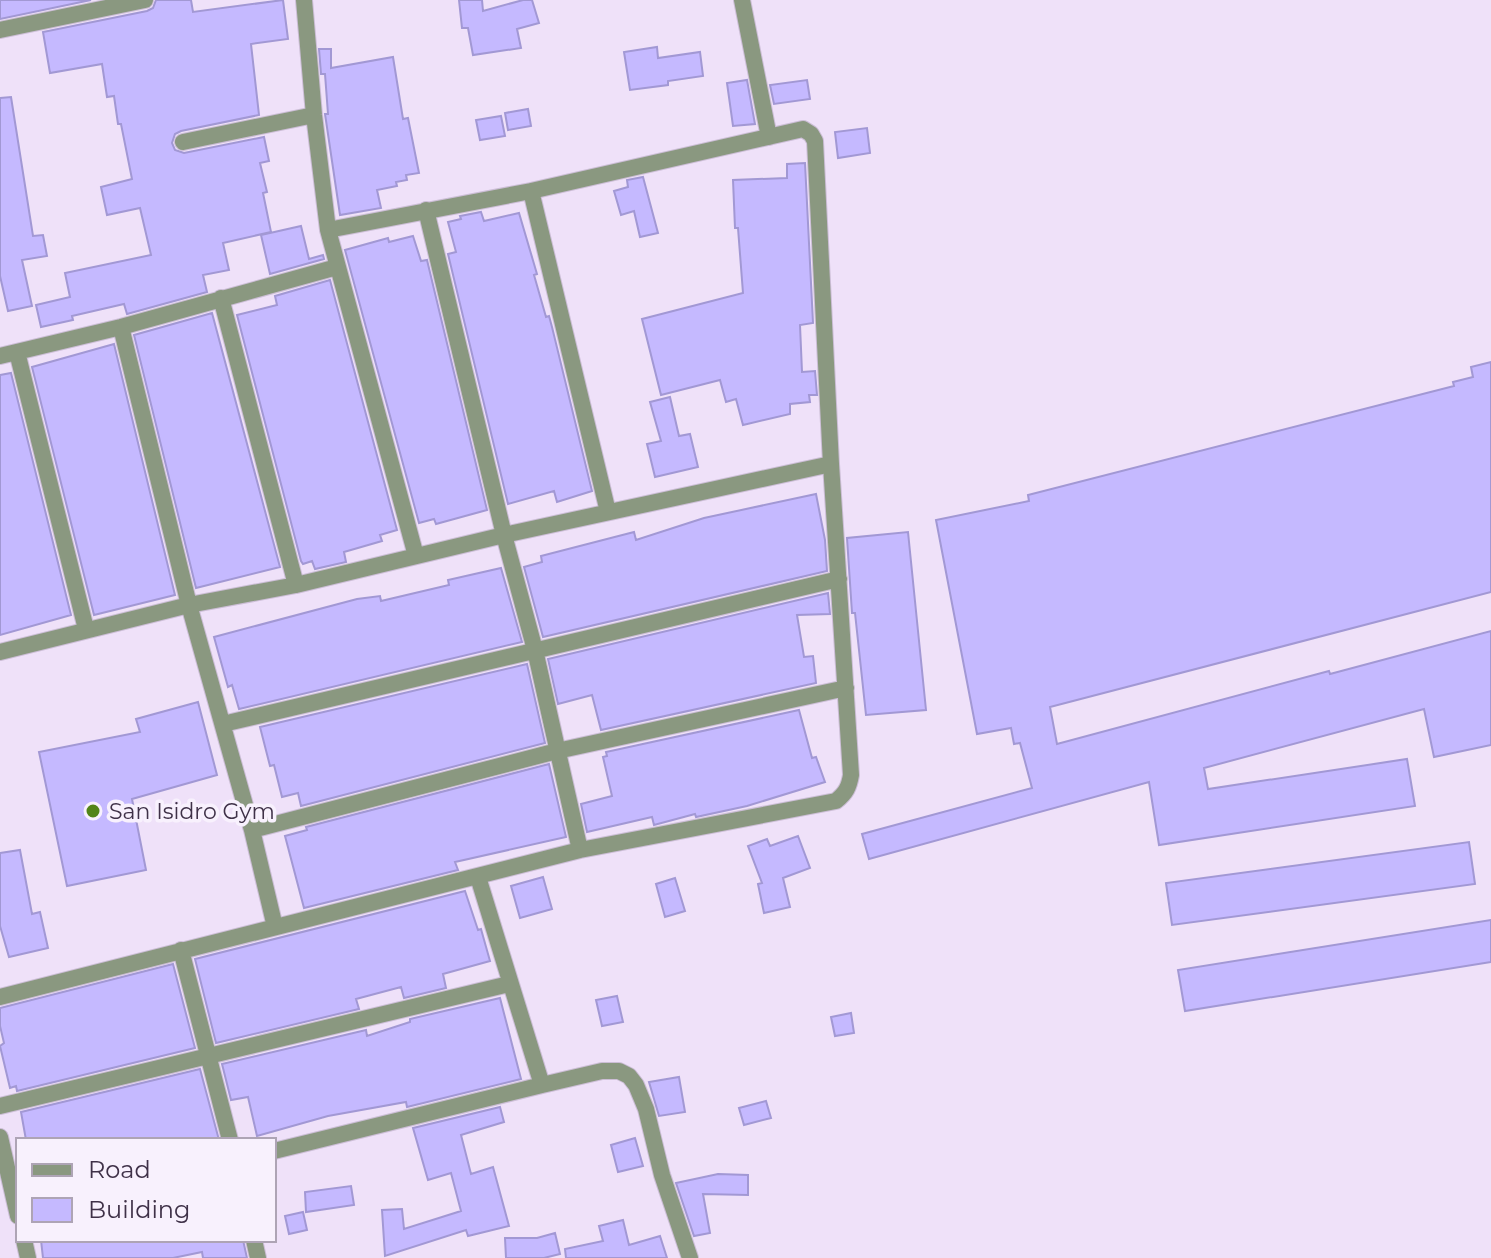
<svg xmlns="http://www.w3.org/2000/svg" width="1491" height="1258" font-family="Montserrat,sans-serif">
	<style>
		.building { fill: #c5b9ff; stroke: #a298d4; stroke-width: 2 }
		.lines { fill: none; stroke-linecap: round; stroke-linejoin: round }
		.street-casing { stroke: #ccbed6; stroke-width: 18 }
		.street { stroke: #8a9880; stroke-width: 16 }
		.poi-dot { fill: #528418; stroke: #f8f1fd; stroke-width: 3 }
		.labels { text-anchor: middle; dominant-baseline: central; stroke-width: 7; stroke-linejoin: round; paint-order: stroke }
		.poi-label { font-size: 22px; fill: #3f3148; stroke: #f8f1fd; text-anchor: start }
	</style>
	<rect width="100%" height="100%" fill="#efe1f9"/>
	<path class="building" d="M0,0H91L0,19Z
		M156,0H191L193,12L283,0L288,39L251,44L259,115L181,131L175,134L172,143L175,150L184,153L264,137L269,161L260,163L267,192L263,193L271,232L223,243L229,270L203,275L207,292L127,314L124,304L72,316L73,320L41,327L36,305L70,297L65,273L151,255L140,208L107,215L101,187L132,179L121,124H118L114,96L107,97L102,64L50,73L43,32L147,11L153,8Z
		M459,0H482L483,11L523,0H532L539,23L517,29L521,48L473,55L468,28H462Z
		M657,47L658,58L700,52L703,76L668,81V85L630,90L624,52Z
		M319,49H331V68L393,57L403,119L408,118L419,173L406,175L407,180L396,182L397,186L377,190L381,208L340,215L325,114H328L325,74H321Z
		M747,80L755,124L733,126L727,83Z
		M807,80L810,99L774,104L770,85Z
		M11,97L33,236L43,235L47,256L22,260L32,306L8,311L0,276V98Z
		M528,109L531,126L508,130L505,113Z
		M501,116L505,136L480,140L476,120Z
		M867,128L870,153L838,158L835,132Z
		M805,163L813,323L800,325L802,372L815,371L817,395H809L810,402L790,404V414L743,425L736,399L726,402L720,380L661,395L642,319L743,293L738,228H735L733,180L787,178V164Z
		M643,177L658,233L640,237L634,211L621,215L614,191L628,187L627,180Z
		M481,212L484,221L519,213L537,274L534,275L546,317L549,316L552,327L592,491L557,502L554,491L508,504L448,254L456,252L448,222L461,219L460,216Z
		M301,226L309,259L323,255L324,259L270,274L261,235Z
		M413,236L421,261L427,260L487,510L436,524L434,519L419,523L345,250L388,238L389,242Z
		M330,280L397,530L380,535L382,541L344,552L346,562L315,569L312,561L303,564L301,561L237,315L277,305L275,296Z
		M212,313L280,567L196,588L134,335Z
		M114,344L175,595L94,615L32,367Z
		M1491,362V592L1050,707L1057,744L1329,671L1330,674L1491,631V745L1434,757L1424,709L1204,768L1208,789L1407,759L1415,806L1159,845L1149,782L869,859L862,834L1032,788L1020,743L1014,744L1011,728L977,734L936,520L1029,501L1028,495L1454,386L1453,382L1473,377L1471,367Z
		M11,373L71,615L0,635V375Z
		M670,397L679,436L690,434L698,467L655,477L647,444L661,441L650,402Z
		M816,494L825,540L827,571L543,637L524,567L542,562L541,556L634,532L636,540L704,518Z
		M908,532L926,710L866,715L855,613H852L847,538Z
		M501,568L522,642L239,709L232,685L228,687L214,637L357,599L380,596L381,601L449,585L448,580Z
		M828,593L830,614L797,615L804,657L813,656L816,683L601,730L592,695L558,704L548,659Z
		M527,664L545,743L301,806L298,793L282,797L274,765L270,766L260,727Z
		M198,702L217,775L132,799L146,870L67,886L39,752L140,732L136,719Z
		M799,710L812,758L816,757L825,782L747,806L696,817L695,814L654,825L652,817L587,832L581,804L612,796L603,757L607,756L606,752Z
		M549,764L566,837L455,862L458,870L304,908L285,836L307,830L306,827Z
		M798,836L810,868L783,878L790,907L764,913L758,884L762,883L748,846L767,839L770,846Z
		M1469,842L1475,884L1172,925L1166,883Z
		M20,850L32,914L40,912L48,948L9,957L0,926V853Z
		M543,877L552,909L520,918L511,886Z
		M675,878L685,911L665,917L656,884Z
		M465,891L478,930L481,929L490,961L443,974L446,988L404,998L401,987L356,999L359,1009L216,1043L195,959Z
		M1491,920V962L1185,1011L1178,970Z
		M173,964L195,1048L17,1091L16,1086L10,1088L0,1046L4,1043L0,1026V1008Z
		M617,996L623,1022L602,1026L596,1000Z
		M500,998L521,1079L407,1107L406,1102L328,1116L257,1136L248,1097L231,1100L222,1064L366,1030L367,1036L410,1022V1019Z
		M851,1013L854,1033L835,1036L831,1017Z
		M200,1069L219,1140H26L21,1112Z
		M679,1077L685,1112L659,1116L649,1082Z
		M766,1101L771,1118L744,1125L739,1108Z
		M500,1107L504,1122L461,1135L471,1174L493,1167L509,1226L468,1236L466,1230L385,1256L382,1210L402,1209L404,1229L461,1211L451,1173L428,1180L413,1128Z
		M635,1138L643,1166L618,1172L611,1145Z
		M718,1174L748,1175V1195L703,1194L710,1233L694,1236L676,1183Z
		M351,1186L354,1205L306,1212L305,1192Z
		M303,1212L307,1230L289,1234L285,1216Z
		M623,1220L629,1245L660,1236L667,1258H566L565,1249L603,1241L599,1226Z
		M555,1233L560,1254L544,1258H506L505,1238H537Z
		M41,1240H243L247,1258H203L202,1252L173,1258H43Z"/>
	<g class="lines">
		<defs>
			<path id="street" d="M304,0L314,115L328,230L416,556
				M742,0L769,137
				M0,30L145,0
				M183,142L314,115
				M531,191L608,512
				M426,210L504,535L535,650L580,850
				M221,298L296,585
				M121,327L189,605L252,830L275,927
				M17,352L86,629
				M0,356L121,327L337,267
				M0,652L189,605L296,585L504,535L831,464
				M223,724L839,579
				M252,830L557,751L846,688
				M181,950L230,1140
				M0,997L580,850L836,801C846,793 849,787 851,775L831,464L815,141L811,134L803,129L531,191L328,230
				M542,1085L602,1071H619L629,1076L636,1085L646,1109L662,1175L690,1258
				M0,1106L509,984
				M0,1137L18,1216
				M274,1151L542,1085L478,877
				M24,1240L28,1258
				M254,1240L258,1258"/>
		</defs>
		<use href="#street" class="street-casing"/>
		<use href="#street" class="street"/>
	</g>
	<circle class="poi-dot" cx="93" cy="811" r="8"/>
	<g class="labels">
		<g class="poi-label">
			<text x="109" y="811">San Isidro Gym</text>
		</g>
	</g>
	<rect x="16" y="1138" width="260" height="104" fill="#f8f1fd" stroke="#aea4b5" stroke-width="2"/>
	<rect x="32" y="1164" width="40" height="12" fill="#8a9880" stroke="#aea4b5" stroke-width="2"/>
	<text x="88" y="1178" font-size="24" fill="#3f3148">Road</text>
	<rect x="32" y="1198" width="40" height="24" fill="#c5b9ff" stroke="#aea4b5" stroke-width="2"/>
	<text x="88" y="1218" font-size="24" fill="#3f3148">Building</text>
</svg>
